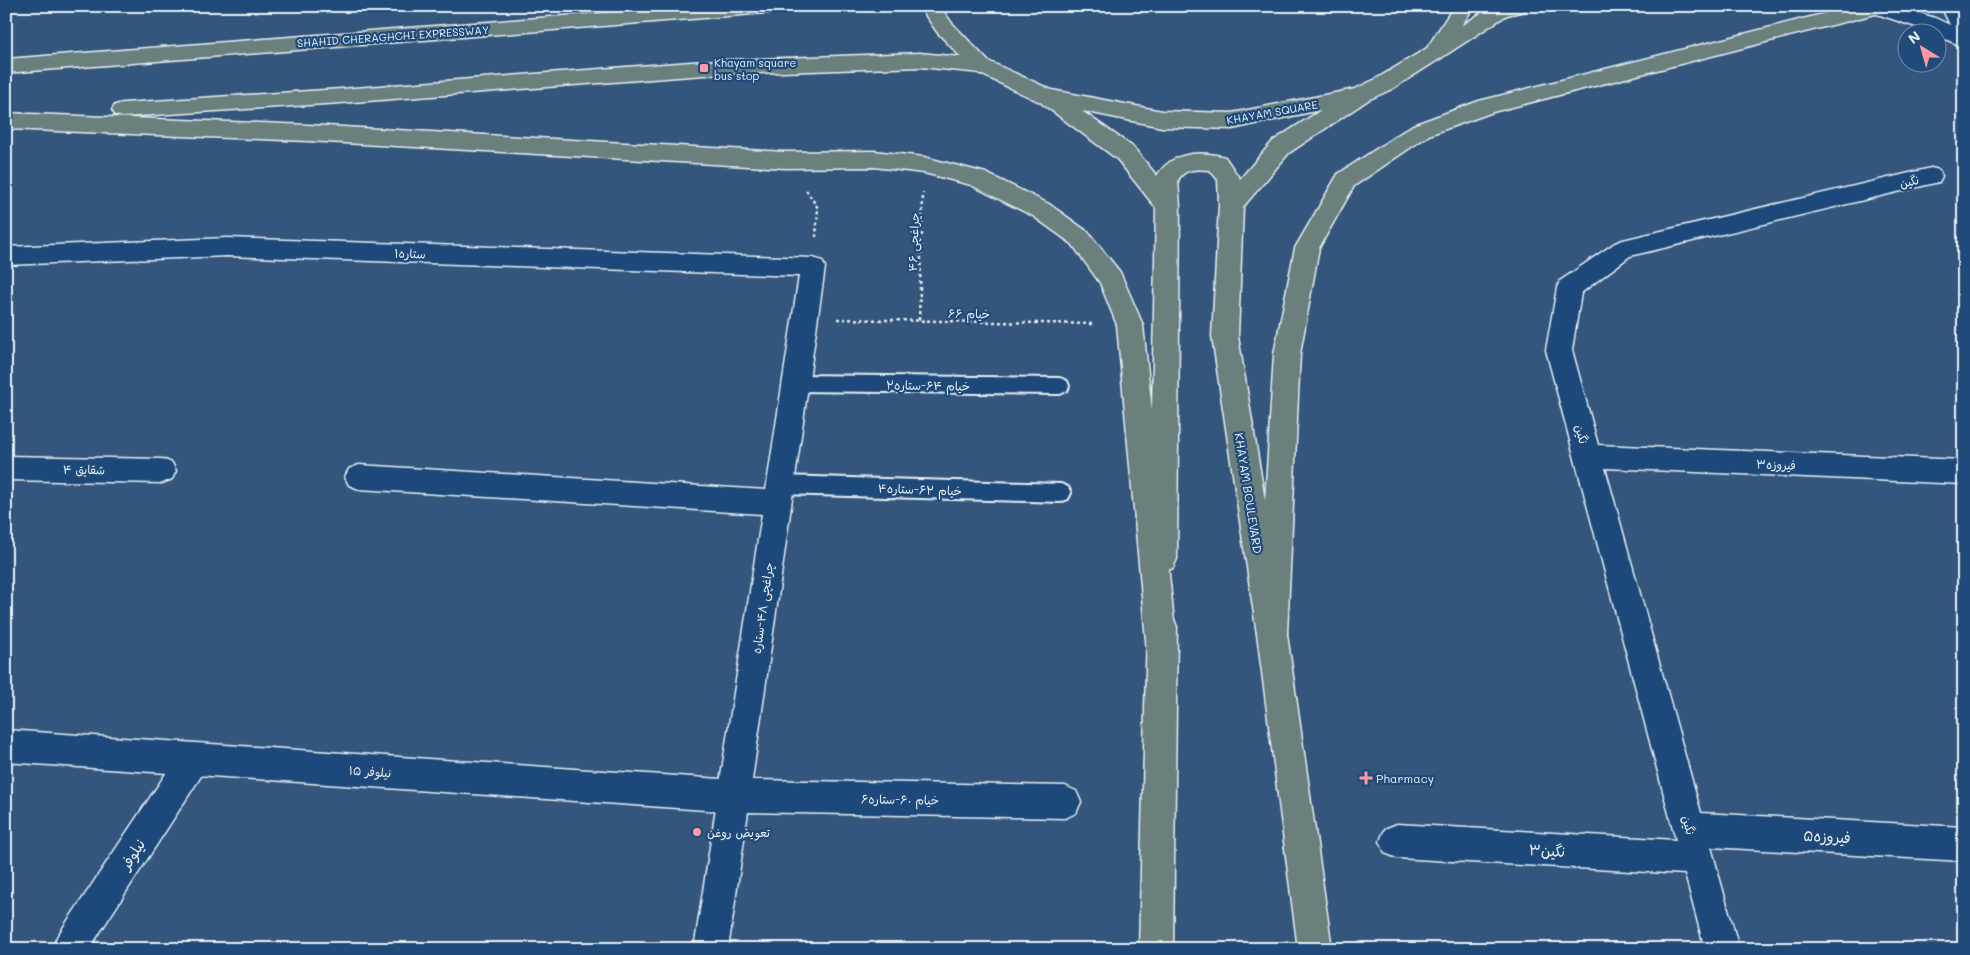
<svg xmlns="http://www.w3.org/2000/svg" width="1970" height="955" font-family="Mali,'Playpen Sans Arabic',sans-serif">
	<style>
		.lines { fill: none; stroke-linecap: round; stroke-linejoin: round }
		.service-casing { stroke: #e8f1f8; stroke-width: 4 }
		.minor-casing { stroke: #e8f1f8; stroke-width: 3 }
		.tertiary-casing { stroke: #e8f1f8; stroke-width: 3 }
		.primary-casing { stroke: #e8f1f8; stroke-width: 3 }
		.trunk-casing { stroke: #e8f1f8; stroke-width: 3 }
		.path { stroke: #e8f1f8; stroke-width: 2.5; stroke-dasharray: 3 3; stroke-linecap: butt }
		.service { fill: #1f4a7a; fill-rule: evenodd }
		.minor { fill: #1f4a7a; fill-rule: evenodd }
		.tertiary { fill: #1f4a7a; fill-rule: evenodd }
		.primary { fill: #6a807d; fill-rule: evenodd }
		.trunk { fill: #6a807d; fill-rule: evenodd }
		.poi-dot { fill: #ff9aa2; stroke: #1f4a7a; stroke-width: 2 }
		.labels { text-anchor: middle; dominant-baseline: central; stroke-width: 4.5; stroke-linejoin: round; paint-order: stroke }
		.far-street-label { font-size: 11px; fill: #e8f1f8; stroke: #1f4a7a }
		.far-poi-label { font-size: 11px; fill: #e8f1f8; stroke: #1f4a7a; text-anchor: start }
		.street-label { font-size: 12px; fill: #e8f1f8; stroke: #1f4a7a }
		.poi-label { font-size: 12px; fill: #e8f1f8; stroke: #1f4a7a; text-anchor: start }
		.near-street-label { font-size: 15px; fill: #e8f1f8; stroke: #1f4a7a }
	</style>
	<rect width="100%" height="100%" fill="#34567d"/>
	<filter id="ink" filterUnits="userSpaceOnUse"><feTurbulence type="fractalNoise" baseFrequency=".02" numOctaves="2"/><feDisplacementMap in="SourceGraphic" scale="10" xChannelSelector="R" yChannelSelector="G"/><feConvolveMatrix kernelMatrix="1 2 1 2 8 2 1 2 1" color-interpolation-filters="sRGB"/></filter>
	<g filter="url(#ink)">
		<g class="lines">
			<defs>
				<path id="service" d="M795,375L1060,378L1067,381L1069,386L1067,391L1060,394L795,391L788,388L786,383L788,378Z
					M780,476L1061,484L1068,487L1071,493L1068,499L1061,502L780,494L773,491L770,485L773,479Z"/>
				<path id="minor" d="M1897,6L1935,18L1950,25L1943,10L1944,6H1964V47L1938,36V32H1931L1871,12L1868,7Z
					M1931,168L1939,170L1942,176L1939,182L1630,256L1581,293L1572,350L1598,445L1964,460V484L1605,468L1701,813L1964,827V861L1711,847L1739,949H1705L1685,874L1397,858L1385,853L1380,841L1385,829L1397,824L1676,840L1546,350L1557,288L1560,281L1615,243L1623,240Z
					M227,238L813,258L822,261L825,267L752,780L1065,786L1076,791L1081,802L1076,813L1065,818L748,812L728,949H694L762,514L359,489L349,485L345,477L349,469L359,465L766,490L799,276L227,256L6,265V247Z
					M6,456L162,459L172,463L176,471L172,479L162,483L6,480Z
					M194,743L205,748L210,759L205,770L89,949H52L57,937L183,748Z"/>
				<path id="tertiary" d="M6,730L735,780L746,785L751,796L746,807L735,812L6,762Z"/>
				<path id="primary" d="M919,6H940L951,22L988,61L1052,90L1162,111L1232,113L1355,89L1376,79L1427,48L1454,6H1474L1441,58L1392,89L1368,100L1289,153L1243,207L1238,336L1287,634L1332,949H1298L1257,634L1212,336L1219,205L1218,180L1210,170C1198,169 1183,168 1178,181L1180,206L1177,559L1173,568L1163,572L1153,568L1149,559L1156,208L1117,159L1040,102L974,71L937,32ZM1321,110L1273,141L1240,179L1225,157C1200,150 1171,152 1157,176L1133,147L1082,111L1162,127L1232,129Z
					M1162,613L1173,617L1177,627L1173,949H1139L1147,627L1151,617Z"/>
				<path id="trunk" d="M694,6H791L788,11L781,12L6,73V59Z
					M1492,6H1528L1525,11L1507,15L1441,58L1434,60L1427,58L1424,53L1427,48Z
					M1854,6H1890L1887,11L1493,112L1429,135L1354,186L1319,248L1300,354L1287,634L1283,644L1272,648L1261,644L1257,634L1274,354L1295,248L1338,174L1413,125L1479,101Z
					M920,53L981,59L988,61L992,66L988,71L981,73L920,67L704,75L341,103L123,117L115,115L112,110L115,105L123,103L341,89L704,61Z
					M6,113L308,125L785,152L874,151L924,157L986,173L1049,204L1088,232L1120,272L1143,325L1177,651L1173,661L1162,665L1151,661L1147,651L1117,325L1100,283L1072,244L1033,216L971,185L924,173L874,167L785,168L308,141L6,129Z"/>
			</defs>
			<use href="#service" class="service-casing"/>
			<use href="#minor" class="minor-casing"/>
			<use href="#tertiary" class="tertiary-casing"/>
			<use href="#primary" class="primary-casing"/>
			<use href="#trunk" class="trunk-casing"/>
			<path class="path" d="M806,190L818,208L816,237
				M837,319L1094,324
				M919,320L923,193"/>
			<use href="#service" class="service"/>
			<use href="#minor" class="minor"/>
			<use href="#tertiary" class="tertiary"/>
			<use href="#primary" class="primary"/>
			<use href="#trunk" class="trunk"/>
		</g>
	</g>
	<g class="poi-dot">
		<rect x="699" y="63" width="10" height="10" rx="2.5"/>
		<path d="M1363.5 770.5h5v5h5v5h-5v5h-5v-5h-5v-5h5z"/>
		<circle cx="697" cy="832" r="5"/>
	</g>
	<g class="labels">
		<g class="far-street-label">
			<text transform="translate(393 36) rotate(-4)">SHAHID CHERAGHCHI EXPRESSWAY</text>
			<text transform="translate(1272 112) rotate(-10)">KHAYAM SQUARE</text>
		</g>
		<g class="far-poi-label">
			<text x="714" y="62">Khayam square<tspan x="714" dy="13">bus stop</tspan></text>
		</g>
		<g class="street-label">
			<text transform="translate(1909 181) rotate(-13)">نگین</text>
			<text transform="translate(913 242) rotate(-88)">چراغچی ۴۶</text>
			<text transform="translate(410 253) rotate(2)">ستاره۱</text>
			<text transform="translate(969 313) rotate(1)">خیام ۶۶</text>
			<text transform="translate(928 385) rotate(1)">خیام ۶۴-ستاره۲</text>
			<text transform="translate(1582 434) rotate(75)">نگین</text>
			<text transform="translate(1776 464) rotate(2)">فیروزه۳</text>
			<text transform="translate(84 469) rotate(1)">شقایق ۴</text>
			<text transform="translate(920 489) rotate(2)">خیام ۶۲-ستاره۴</text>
			<text transform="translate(1249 493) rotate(81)">KHAYAM BOULEVARD</text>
			<text transform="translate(762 608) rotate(-82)">چراغچی ۴۸-ستاره</text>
			<text transform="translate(370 771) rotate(4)">نیلوفر ۱۵</text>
			<text transform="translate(900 799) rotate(1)">خیام ۶۰-ستاره۶</text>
			<text transform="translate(1689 825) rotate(75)">نگین</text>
		</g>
		<g class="poi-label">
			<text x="1376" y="778">Pharmacy</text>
			<text x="707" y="832">تعویض روغن</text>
		</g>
		<g class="near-street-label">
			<text transform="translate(1827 836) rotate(3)">فیروزه۵</text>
			<text transform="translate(1547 850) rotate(3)">نگین۳</text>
			<text transform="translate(132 854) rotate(-57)">نیلوفر</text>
		</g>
	</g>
	<rect width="1970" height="955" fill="none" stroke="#1f4a7a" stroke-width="25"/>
	<rect x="12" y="12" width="1945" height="930" fill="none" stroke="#e8f1f8" stroke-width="2" filter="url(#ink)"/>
	<g transform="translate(1922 48) rotate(323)"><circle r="24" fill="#1f4a7a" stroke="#6f8dac"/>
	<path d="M0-4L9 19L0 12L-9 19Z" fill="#ff9aa2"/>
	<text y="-8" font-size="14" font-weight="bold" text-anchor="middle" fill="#e8f1f8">N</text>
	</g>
</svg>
